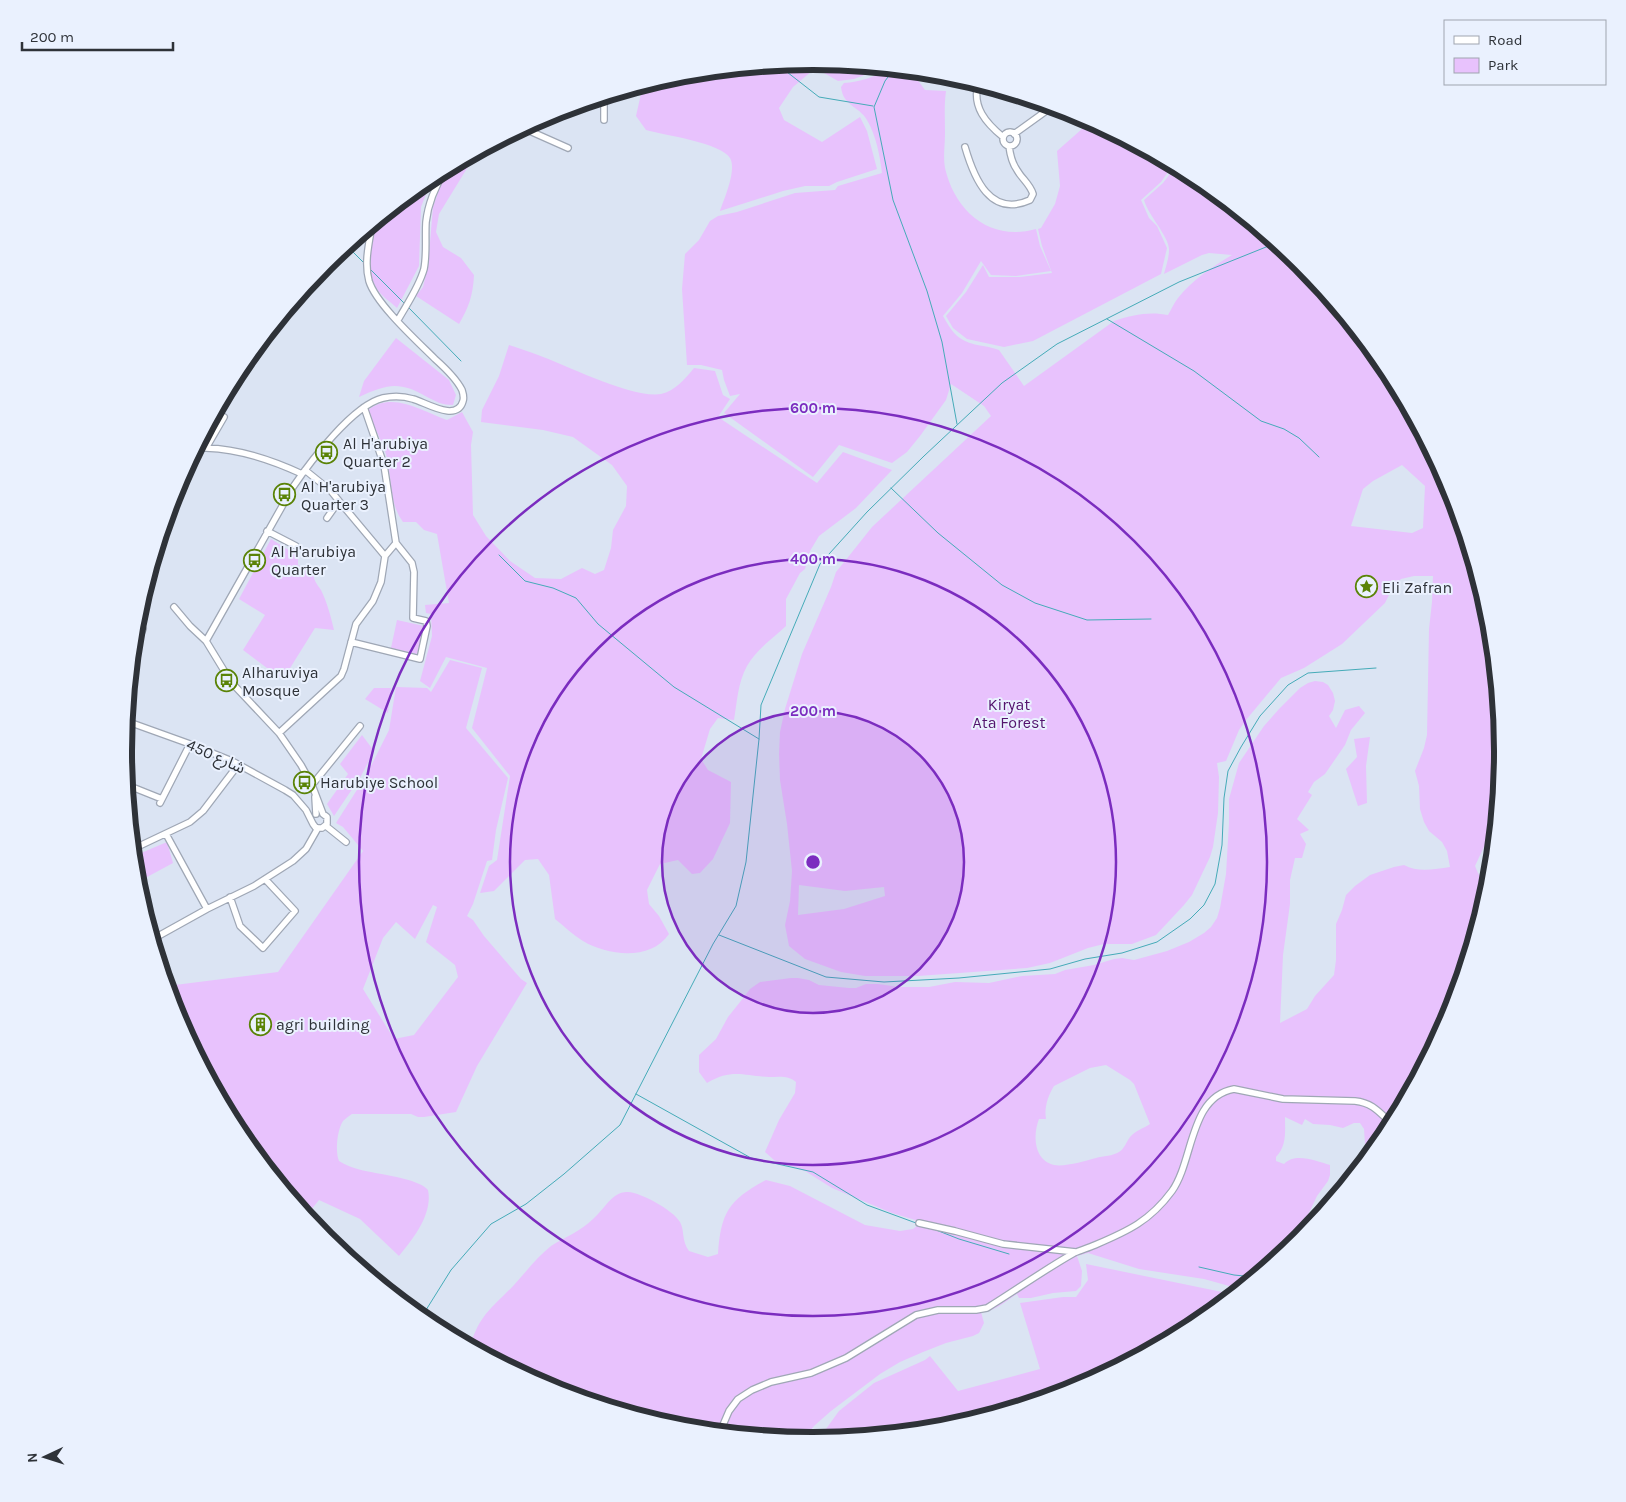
<svg xmlns="http://www.w3.org/2000/svg" width="1626" height="1502" font-family="Karla,'Noto Sans Arabic',sans-serif">
	<style>
		.green { fill: #e8c2fd; fill-rule: evenodd }
		.lines { fill: none; stroke-linecap: round; stroke-linejoin: round }
		.stream { stroke: #45abb8; stroke-width: 1 }
		.minor-casing { stroke: #9fa7b5; stroke-width: 8 }
		.minor { stroke: #fff; stroke-width: 5.5 }
		.ring { fill: none; stroke: #7b2cbf; stroke-width: 2.5 }
		.labels { text-anchor: middle; dominant-baseline: central; stroke-width: 4; stroke-linejoin: round; paint-order: stroke }
		.poi-label { font-size: 16px; fill: #2e3238; stroke: #eaf1fe; text-anchor: start }
		.park-label { font-size: 16px; fill: #54146e; stroke: #eaf1fe }
		.street-label { font-size: 16px; fill: #2e3238; stroke: #eaf1fe }
		.rim { fill: none; stroke: #2e3238; stroke-width: 6 }
		.centre { fill: #7b2cbf; stroke: #eaf1fe; stroke-width: 2.5 }
		.ring-label { font-size: 15px; text-anchor: middle; font-weight: bold; fill: #7b2cbf; stroke: #eaf1fe; stroke-width: 4; stroke-linejoin: round; paint-order: stroke }
	</style>
	<rect width="100%" height="100%" fill="#dbe4f3"/>
	<path class="green" d="M813,61L883,68L854,79L838,81L824,73L812,71L793,87L779,108L784,120L822,142L860,117L867,131L877,169L837,182L829,186H805L783,191L720,211C724,199 737,170 730,158C721,143 664,135 646,130L636,116L643,85L679,74Z
		M888,69L911,71L925,90L946,91C944,105 945,119 945,133C945,145 943,157 945,168C955,212 991,242 1036,229L1040,246L1051,271L1016,276L991,275L981,261L962,293L943,316C954,336 960,342 983,346C989,347 994,348 999,350L1024,386L1114,321C1131,315 1150,311 1168,315C1171,310 1174,303 1178,298C1192,280 1212,267 1232,255L1209,253L1202,255L1164,274C1166,266 1169,258 1169,250C1170,238 1148,215 1144,200L1163,183L1176,166L1196,178L1301,263L1387,368L1450,487L1490,617L1503,751L1496,821L1475,866L1478,873L1488,889L1450,1015L1386,1134L1366,1159L1364,1129L1360,1123H1354L1343,1128L1330,1125L1313,1124L1305,1119L1302,1125L1285,1117C1285,1131 1287,1146 1276,1157V1161L1284,1164C1295,1152 1316,1161 1330,1165V1175L1328,1181L1317,1196L1297,1238L1290,1247L1240,1289L1204,1279L1139,1269L1088,1253L1077,1256L1082,1271L1081,1286L1076,1291L1053,1293L1031,1298H1019L1017,1294C1006,1301 994,1312 981,1312L984,1323L979,1333L973,1336L946,1343L923,1352L900,1362L880,1374L831,1411L814,1426L803,1440L678,1427L549,1388L470,1346C480,1314 492,1308 514,1285C526,1272 537,1257 551,1246C565,1237 581,1231 593,1219C604,1210 612,1191 628,1192C642,1193 673,1210 680,1222C685,1231 681,1240 689,1251L708,1257L718,1254C721,1212 729,1200 766,1180L790,1186L865,1225L900,1231L913,1229L922,1222L892,1213L832,1188L805,1171L774,1160L765,1152L779,1120L795,1093L796,1082C788,1075 779,1077 769,1077C744,1076 732,1068 707,1083L699,1072V1055L716,1039L728,1017L744,997L750,989L760,982L791,978H798L809,980L819,985L849,988H856L866,984H878L899,987H929L955,982L989,983L1022,976L1055,974L1065,970L1094,965L1114,959L1122,958L1134,960L1167,951L1189,942L1204,933L1211,927L1217,918L1220,908L1226,874L1229,823V799L1239,763L1264,726L1279,709L1300,688L1308,683L1315,681L1323,682L1328,685L1333,693L1335,701L1333,710L1329,716L1336,728L1345,710L1359,706L1365,713L1351,730L1345,745L1325,774L1314,782L1308,792L1312,795L1297,819L1309,830L1300,834L1306,844L1302,858H1295L1290,880V904L1283,955L1280,1023L1307,1009L1315,996L1334,975L1336,960V924L1342,910L1346,895L1355,886L1370,875L1394,867L1404,865C1418,873 1435,869 1450,867L1447,851L1442,842L1429,831L1424,822L1420,809L1419,786L1415,771L1424,748L1427,735L1429,629L1432,602L1433,576H1414L1401,579L1393,587L1385,603L1342,644L1304,668L1281,678L1246,720L1239,730L1226,761L1217,763L1219,777L1218,813L1213,847L1210,857L1192,895L1184,905L1156,935L1132,944H1104L1088,948L1050,963L1027,968L918,976H865L841,972L805,959L789,946L785,925L790,901L792,871L787,824L780,780L779,754L780,732L785,709L802,654L831,587L836,572L845,561L872,527L991,416L984,406L951,384L946,400L920,436L907,452L892,463L839,445L813,477L724,413L740,394L730,396L724,380L722,370L701,365H687L682,289L685,254L699,240L710,221L718,216L737,212L795,193L835,190L838,186L882,173C880,156 876,135 867,120C859,106 843,106 841,87L844,83C860,82 874,77 888,69ZM1402,465L1425,486L1423,528L1412,533L1351,526L1363,489L1373,481ZM799,885L845,891L884,887L885,896L844,909L798,915ZM1106,1065L1130,1080L1134,1084L1150,1124C1144,1128 1135,1131 1130,1137C1126,1142 1125,1148 1119,1152C1113,1156 1103,1156 1096,1158C1085,1161 1065,1167 1054,1165C1033,1160 1033,1134 1039,1119H1046C1044,1107 1048,1096 1054,1086L1090,1068Z
		M1091,121L1173,165L1161,182L1141,200L1149,218L1157,226L1167,248L1161,274L1033,341L1004,347L967,339L953,328L946,316L966,292L983,265L989,277H1020L1052,273L1042,246L1038,229L1041,228L1055,204L1060,186L1057,151Z
		M477,152L439,214L436,232L443,247L461,258L474,275C473,295 469,307 459,324L416,296L423,287L428,266L433,207L441,184L455,164Z
		M433,176L421,207L419,266L397,308C391,302 381,296 377,289C365,269 369,245 373,224Z
		M396,338L449,380L456,395L453,405C442,405 437,402 427,397C399,381 388,384 359,397L364,381Z
		M509,345C518,348 528,351 538,355C565,365 634,399 661,394C675,391 685,379 694,368L715,371L723,395L730,399L718,417L817,483L843,452L892,470L856,508L819,536L810,551L805,569L800,573L786,599V626C773,638 756,650 747,666C738,682 737,702 734,720L718,718L710,729L701,759L708,770L731,782L730,823L713,859L700,873L692,874L678,860L660,864L647,890L649,904L659,916L669,934C651,961 608,956 583,941C573,935 564,926 555,919L549,875L538,859L525,860L494,891L480,893L489,866L497,860L510,776L472,728L487,668L446,657L430,688L420,681L432,636L431,614L426,613L425,605L449,603L437,534L424,530L416,522H403C389,503 392,480 387,458C384,444 373,425 367,411C392,390 421,411 447,420L462,412L473,432L471,445L473,515L486,536L510,561L535,578L561,579L582,568L595,574L604,570L611,548L613,530L626,506L627,486L612,465L573,437L543,430L481,422L482,410L499,376Z
		M271,539L298,556V565L313,572C314,581 316,583 321,590C327,602 331,617 334,630L315,628L287,673L279,677L243,650L265,615L239,599Z
		M397,620L424,626L417,654L391,648Z
		M450,660L482,668L466,728L508,778L496,830L492,860L487,861L473,904L467,916L473,920L484,936L521,979L527,983L477,1066L456,1112L424,1117H418L411,1114H352C349,1116 346,1118 343,1121C337,1130 335,1152 339,1161C345,1165 353,1168 361,1170C377,1174 418,1178 428,1190C433,1214 413,1239 399,1256L360,1219L319,1200L306,1216L239,1134L176,1015L167,986L278,972L363,851L343,827L336,823L367,774L389,730L396,687L427,688L431,692ZM433,905L437,907L426,942L455,965L458,977L414,1035L394,1039L363,989L383,938L396,922L415,939Z
		M374,688H391L388,713L365,699Z
		M362,735L374,751L361,776L334,816L327,804L348,774L340,764Z
		M1370,737L1366,766L1367,803L1358,806L1346,769L1357,757L1354,739Z
		M167,842L173,863L136,883L134,856Z
		M1086,1264L1227,1293L1229,1298L1196,1325L1077,1388L947,1428L818,1440L839,1411L874,1383L925,1360L930,1356L958,1391L1040,1369L1020,1303L1063,1297H1076L1088,1280Z"/>
	<g class="lines">
		<path class="stream" d="M778,65L819,97L873,106
			M894,69L885,81L874,107L893,200L927,291L942,342L957,424
			M347,246L364,263
			M370,269L404,303
			M409,308L461,361
			M1107,319L1194,371L1261,421L1284,429L1299,438L1319,457
			M891,488L938,533L1002,585L1035,603L1087,620L1151,619
			M499,555L525,581L553,588L576,598L598,624L674,687L759,739
			M719,935L826,977L884,982L959,978L1050,969L1085,959L1122,953L1157,942L1190,919L1204,905L1215,884L1222,845L1224,798L1228,771L1241,747L1260,716L1288,685L1308,673L1376,668
			M636,1094L751,1158L813,1172L867,1205L916,1223
			M931,1228L959,1239L1009,1254
			M1199,1267L1234,1275L1254,1277
			M421,1318L451,1270L491,1224L526,1204L564,1174L620,1125L713,944L736,906L746,862L759,739L761,705L820,564L867,512L924,456L1002,383L1057,344L1179,282L1276,243"/>
		<defs>
			<path id="minor" d="M978,84C972,107 986,123 1003,137
				M604,97V120
				M523,128L568,148
				M1003 139a7 7 0 1 1 14 0a7 7 0 1 1-14 0Z
				M1014,134L1053,106
				M965,147C974,178 990,218 1030,200L1033,194C1030,184 1022,179 1017,170C1012,163 1010,154 1009,146
				M398,320C407,304 419,287 424,269C427,254 425,238 426,222C428,203 436,185 446,169
				M224,417L206,448C239,449 272,460 302,474
				M305,470L331,491L339,501L327,518
				M339,501L385,556
				M267,531L296,546
				M174,607L190,626L206,641
				M351,642L420,659L427,626L426,621L413,618L414,572L412,563L396,543
				M133,652L143,629
				M126,721L190,744L232,761L285,790L293,795L306,810L313,824L316,828H322L327,824V817L323,814L312,785L301,765L279,733L231,682L206,641L293,487C310,462 353,405 383,398C392,396 403,396 413,399C425,402 457,423 463,401C464,398 463,393 462,390C456,378 444,367 435,359C417,341 376,304 369,281C364,263 369,243 372,225
				M279,733L341,676L344,669L356,624L373,601L381,582L385,556L396,543L384,465L364,407
				M127,785L162,799
				M312,785L360,726
				M315,797L316,814
				M160,803L190,744
				M326,826L346,842
				M166,834L207,909
				M133,849L190,822L203,811L238,765
				M230,897L240,926L263,948L295,911L265,879
				M153,939L207,909L254,886L293,861L306,849L318,828
				M919,1223L955,1231L1003,1244L1076,1252
				M720,1432L729,1411L738,1399L752,1390L771,1382L811,1373L846,1358L916,1315L938,1310H976L987,1308C1016,1290 1044,1270 1074,1253C1081,1250 1088,1248 1095,1245C1128,1231 1150,1221 1172,1191C1194,1160 1189,1097 1234,1089L1283,1099L1355,1101C1373,1103 1379,1112 1392,1124"/>
		</defs>
		<use href="#minor" class="minor-casing"/>
		<use href="#minor" class="minor"/>
	</g>
	<circle cx="813" cy="862" r="151" fill="#7b2cbf" fill-opacity=".12"/>
	<g class="ring">
		<circle cx="813" cy="862" r="151"/>
		<circle cx="813" cy="862" r="303"/>
		<circle cx="813" cy="862" r="454"/>
	</g>
	<defs>
		<symbol id="bus-ring" viewBox="-11 -11 22 22"><circle r="9.5" fill="#eaf1fe" stroke="#5a8307" stroke-width="1.5"/><path d="M-5-6H5V4H4V6H2V4H-2V6H-4V4H-5ZM-3.5-4V0h7V-4ZM-3.5 1.2v1.5H-2V1.2ZM2 1.2v1.5H3.5V1.2Z" fill="#5a8307"/></symbol>
		<symbol id="sight-ring" viewBox="-11 -11 22 22"><circle r="9.5" fill="#eaf1fe" stroke="#5a8307" stroke-width="1.5"/><path d="M0-6L1.8-2.2L6-1.7L2.9 1.2L3.7 5.4L0 3.3L-3.7 5.4L-2.9 1.2L-6-1.7L-1.8-2.2Z" fill="#5a8307"/></symbol>
		<symbol id="building-ring" viewBox="-11 -11 22 22"><circle r="9.5" fill="#eaf1fe" stroke="#5a8307" stroke-width="1.5"/><path d="M-4-6H4V6H1V3H-1V6H-4ZM-2.5-4.3h1.7v1.8h-1.7ZM.8-4.3h1.7v1.8H.8ZM-2.5-1h1.7V.8h-1.7ZM.8-1h1.7V.8H.8Z" fill="#5a8307"/></symbol>
	</defs>
	<g fill-rule="evenodd">
		<use href="#bus-ring" x="314" y="440" width="25" height="25"/>
		<use href="#bus-ring" x="272" y="482" width="25" height="25"/>
		<use href="#bus-ring" x="242" y="548" width="25" height="25"/>
		<use href="#sight-ring" x="1354" y="574" width="25" height="25"/>
		<use href="#bus-ring" x="214" y="668" width="25" height="25"/>
		<use href="#bus-ring" x="292" y="770" width="25" height="25"/>
		<use href="#building-ring" x="248" y="1012" width="25" height="25"/>
	</g>
	<g class="labels">
		<g class="poi-label">
			<text x="343" y="443">Al H'arubiya<tspan x="343" dy="18">Quarter 2</tspan></text>
			<text x="301" y="486">Al H'arubiya<tspan x="301" dy="18">Quarter 3</tspan></text>
			<text x="271" y="551">Al H'arubiya<tspan x="271" dy="18">Quarter</tspan></text>
			<text x="1382" y="587">Eli Zafran</text>
			<text x="242" y="672">Alharuviya<tspan x="242" dy="18">Mosque</tspan></text>
			<text x="320" y="782">Harubiye School</text>
			<text x="276" y="1024">agri building</text>
		</g>
		<g class="park-label">
			<text x="1009" y="704">Kiryat<tspan x="1009" dy="18">Ata Forest</tspan></text>
		</g>
		<g class="street-label">
			<text transform="translate(216 756) rotate(24)">شارع 450</text>
		</g>
	</g>
	<path d="M0 0H1626V1502H0ZM132 751a681 681 0 1 1 1362 0a681 681 0 1 1-1362 0Z" fill="#eaf1fe" fill-rule="evenodd"/>
	<path class="rim" d="M132 751a681 681 0 1 1 1362 0a681 681 0 1 1-1362 0Z"/>
	<circle cx="813" cy="862" r="8" class="centre"/>
	<g class="ring-label">
		<text x="813" y="413">600 m</text>
		<text x="813" y="564">400 m</text>
		<text x="813" y="716">200 m</text>
	</g>
	<rect x="1444" y="20" width="162" height="65" fill="#eaf1fe" stroke="#9fa5af"/>
	<rect x="1454" y="36" width="25" height="8" fill="#ffffff" stroke="#9fa5af"/>
	<text x="1488" y="45" font-size="15" fill="#2e3238">Road</text>
	<rect x="1454" y="58" width="25" height="15" fill="#e8c2fd" stroke="#9fa5af"/>
	<text x="1488" y="70" font-size="15" fill="#2e3238">Park</text>
	<g transform="translate(45 1457) rotate(266)" stroke="#eaf1fe" stroke-width="4" paint-order="stroke">
	<path d="M0-4L9 19L0 12L-9 19Z" fill="#2e3238"/>
	<text y="-8" font-size="14" font-weight="bold" text-anchor="middle" fill="#2e3238">N</text>
	</g>
	<path d="M22 42v8h151v-8" fill="none" stroke="#2e3238" stroke-width="2.5"/>
	<text x="30" y="42" font-size="15" fill="#2e3238" stroke="#eaf1fe" stroke-width="4" paint-order="stroke">200 m</text>
</svg>
